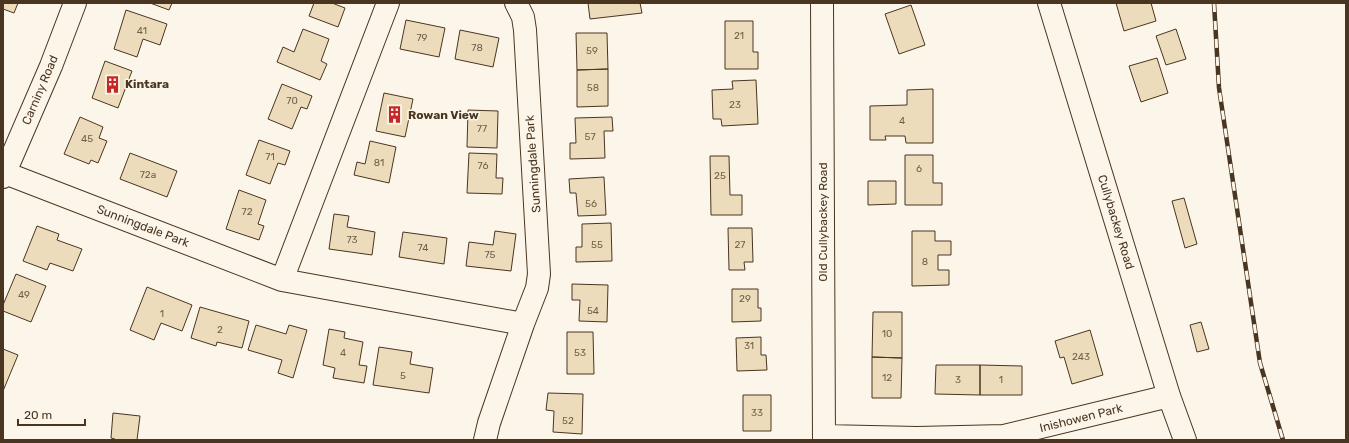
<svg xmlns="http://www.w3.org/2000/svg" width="1349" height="443" font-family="Rubik,sans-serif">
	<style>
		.building { fill: #ecdcbc; stroke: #4a3520 }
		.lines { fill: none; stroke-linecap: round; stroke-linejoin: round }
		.minor-casing { stroke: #4a3520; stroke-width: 24 }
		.major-casing { stroke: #4a3520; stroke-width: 24 }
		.minor { stroke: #fbf6e9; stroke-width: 22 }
		.major { stroke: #fbf6e9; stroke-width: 22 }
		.rail-casing { stroke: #4a3520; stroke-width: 4.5 }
		.rail { stroke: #fbf6e9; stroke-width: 3; stroke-dasharray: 9; stroke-linecap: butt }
		.labels { text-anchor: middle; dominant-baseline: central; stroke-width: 3; stroke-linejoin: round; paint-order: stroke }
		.number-label { font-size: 10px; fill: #725f47 }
		.poi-label { font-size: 12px; font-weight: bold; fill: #4a3520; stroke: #fbf6e9; text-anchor: start }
		.street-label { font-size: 12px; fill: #4a3520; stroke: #fbf6e9 }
	</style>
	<rect width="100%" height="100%" fill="#fbf6e9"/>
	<path class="building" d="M3,3H18L14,13L3,9Z
		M150,3H172L169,10Z
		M314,3H332L345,8L338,27L309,16Z
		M588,3H640L642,13L590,19Z
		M1116,3H1151L1156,21L1124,31Z
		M911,5L925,45L899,54L885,14Z
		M126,10L167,24L160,45L143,39L137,57L114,49Z
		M406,20L445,28L439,57L400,49Z
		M725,21H753V52H758V69H725Z
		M303,29L329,39L321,61L327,64L320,80L277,62L283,47L294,52Z
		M1176,29L1186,59L1166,65L1156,36Z
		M460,30L499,38L493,67L455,59Z
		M576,33H607L608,69L577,70Z
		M1157,58L1168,93L1141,102L1129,66Z
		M105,61L132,71L118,108L92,98Z
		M608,69V106L577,107V70Z
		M756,80L758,124L722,126L721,119H713L712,90L733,89L732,81Z
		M282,84L312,96L307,109L301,107L292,129L268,119Z
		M933,89V143H906L905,136H885L886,140H870V106L907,105V90Z
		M384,93L413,99L405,137L376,131Z
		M468,110L498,111L497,148L467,147Z
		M80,117L103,127L99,138L107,141L98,163L91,160L89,164L64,154Z
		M612,117L613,131H604L605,158L570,159V143H576L575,118Z
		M259,140L290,151L285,165L278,163L270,184L246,175Z
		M370,141L396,147L389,183L354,175L357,162L365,164Z
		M130,153L177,171L167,197L120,179Z
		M469,153L497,154L496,178H503L502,194L467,193Z
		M905,155H933V183H942V205H905Z
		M710,156H729L730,195H742V215H711Z
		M604,177L606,215L578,216L576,193H570L569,179Z
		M868,181H896V204L868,205Z
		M239,190L266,200L258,224L264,226L259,240L226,229Z
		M1184,198L1197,244L1185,248L1172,201Z
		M334,214L349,216L347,227L375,232L372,255L329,249Z
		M611,223L612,261L576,262V247H582V224Z
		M37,226L59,234L57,240L82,249L73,271L50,263L47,270L23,261Z
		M728,228H752L753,262H744L745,270H729Z
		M495,231L516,234L511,271L466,266L469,242L493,245Z
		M912,231H935V241H951V255H938V270H949V285L912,286Z
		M403,232L447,238L444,264L399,257Z
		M16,274L46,286L31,322L3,311V305Z
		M572,284L608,285L607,322L579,321L580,300H572Z
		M147,287L192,305L182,331L161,323L154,340L130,330Z
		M732,289H758V308H761V321L732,322Z
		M200,307L249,321L242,348L217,342L216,346L191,338Z
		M873,312H902V358L872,357Z
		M1201,322L1209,349L1197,352L1190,325Z
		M256,325L286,334L289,325L307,330L293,378L278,373L282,360L248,350Z
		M329,329L345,332L344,338L363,342L359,365L367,366L364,383L333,378L335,368L323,365Z
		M1090,330L1103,375L1072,384L1064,357L1060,358L1055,341Z
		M567,332H593L594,374H567Z
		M761,337V355H766L767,370L737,371L736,338Z
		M379,347L412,352L410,364L433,368L429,393L373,385Z
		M3,349L18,355L3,391Z
		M872,357L902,358L901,398H872Z
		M936,365H980V395L935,394Z
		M980,365L1022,366V395H980Z
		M548,393L583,394L582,434L553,432L554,411L546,410Z
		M743,395H771V431H743Z
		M113,413L140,416L137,440H115V439L111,438Z"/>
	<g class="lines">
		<defs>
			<path id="minor" d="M822,3L824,440
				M5,173L282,280L523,324
				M3,177L51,66L75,3
				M282,280L388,3
				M824,436L917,438L1004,436L1169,396
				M485,440L489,423L523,324L537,288L539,274L525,30L523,17L516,3"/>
			<path id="major" d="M1049,3L1169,396L1185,440"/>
		</defs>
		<use href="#minor" class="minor-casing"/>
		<use href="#major" class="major-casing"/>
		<use href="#minor" class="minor"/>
		<use href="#major" class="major"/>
		<defs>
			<path id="rail" d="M1214,3L1219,88L1260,363L1283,440"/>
		</defs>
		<use href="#rail" class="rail-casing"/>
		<use href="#rail" class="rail"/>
	</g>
	<defs>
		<symbol id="building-bare" viewBox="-9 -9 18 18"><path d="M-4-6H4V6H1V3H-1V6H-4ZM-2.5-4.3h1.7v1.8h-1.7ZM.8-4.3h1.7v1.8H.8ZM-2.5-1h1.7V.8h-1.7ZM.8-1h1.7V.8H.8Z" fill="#c62828" stroke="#fbf6e9" stroke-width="2.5" paint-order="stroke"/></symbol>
	</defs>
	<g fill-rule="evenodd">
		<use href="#building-bare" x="100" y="72" width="25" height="25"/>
		<use href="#building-bare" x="382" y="102" width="25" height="25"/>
	</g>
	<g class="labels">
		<g class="number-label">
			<text x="142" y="31">41</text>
			<text x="739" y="36">21</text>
			<text x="422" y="38">79</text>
			<text x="477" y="48">78</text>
			<text x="592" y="51">59</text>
			<text x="593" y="88">58</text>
			<text x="292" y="101">70</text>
			<text x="735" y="105">23</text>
			<text x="902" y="121">4</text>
			<text x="482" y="129">77</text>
			<text x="590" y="137">57</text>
			<text x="87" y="139">45</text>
			<text x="270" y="157">71</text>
			<text x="379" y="163">81</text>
			<text x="483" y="166">76</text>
			<text x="919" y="169">6</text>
			<text x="148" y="175">72a</text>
			<text x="720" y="176">25</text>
			<text x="591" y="204">56</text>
			<text x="247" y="212">72</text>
			<text x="352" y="240">73</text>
			<text x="597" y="245">55</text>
			<text x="740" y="245">27</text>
			<text x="423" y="248">74</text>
			<text x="490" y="255">75</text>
			<text x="925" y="262">8</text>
			<text x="24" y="295">49</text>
			<text x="745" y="299">29</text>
			<text x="593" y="311">54</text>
			<text x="162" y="314">1</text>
			<text x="220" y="330">2</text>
			<text x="887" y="334">10</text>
			<text x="749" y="346">31</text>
			<text x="343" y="353">4</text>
			<text x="580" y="353">53</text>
			<text x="1081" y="357">243</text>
			<text x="403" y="376">5</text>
			<text x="887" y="378">12</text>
			<text x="958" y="380">3</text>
			<text x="1001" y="380">1</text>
			<text x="757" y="413">33</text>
			<text x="568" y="421">52</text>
		</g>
		<g class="poi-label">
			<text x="125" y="84">Kintara</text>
			<text x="408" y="115">Rowan View</text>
		</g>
		<g class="street-label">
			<text transform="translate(40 90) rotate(-67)">Carniny Road</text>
			<text transform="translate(533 164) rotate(-94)">Sunningdale Park</text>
			<text transform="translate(823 222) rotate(-90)">Old Cullybackey Road</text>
			<text transform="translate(1116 222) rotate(73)">Cullybackey Road</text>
			<text transform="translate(143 226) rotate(21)">Sunningdale Park</text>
			<text transform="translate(1081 418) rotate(-14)">Inishowen Park</text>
		</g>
	</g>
	<rect width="1349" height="443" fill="none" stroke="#4a3520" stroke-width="8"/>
	<path d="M18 419v6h67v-6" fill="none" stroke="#4a3520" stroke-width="2"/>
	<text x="24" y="419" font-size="12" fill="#4a3520" stroke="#fbf6e9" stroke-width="3" paint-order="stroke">20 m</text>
</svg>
